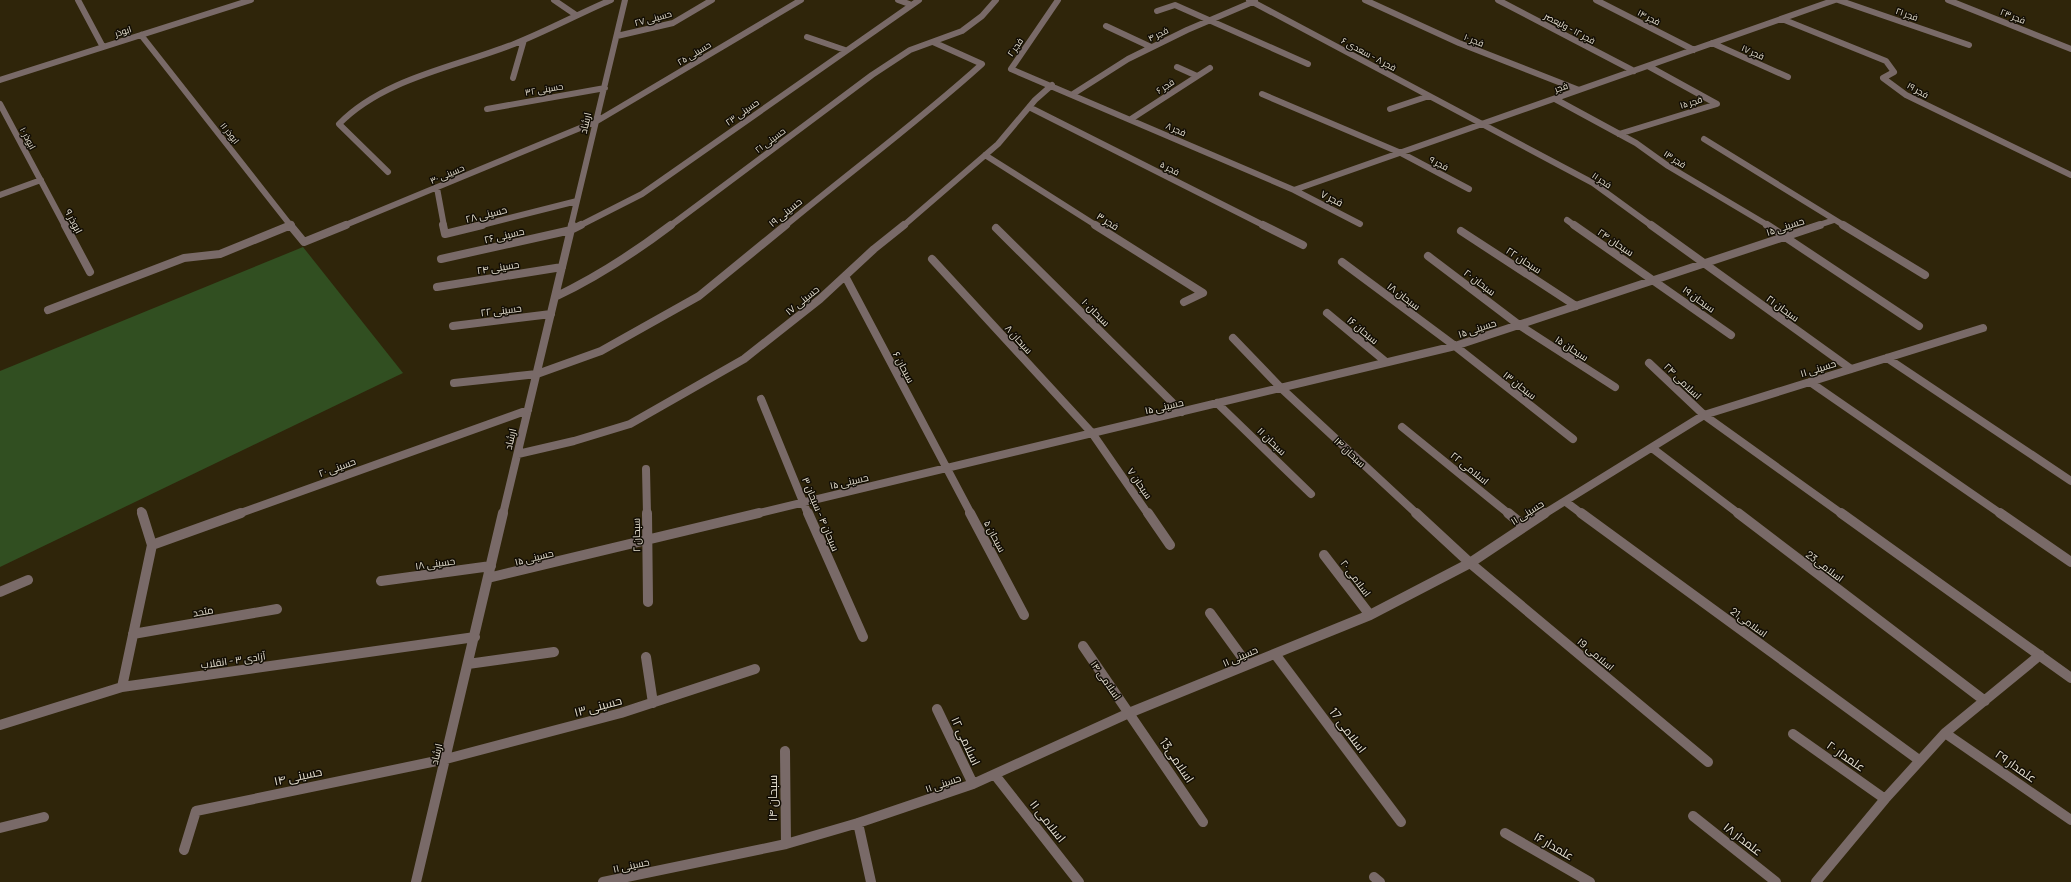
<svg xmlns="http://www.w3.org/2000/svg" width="2071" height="882" font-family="Manrope,Cairo,sans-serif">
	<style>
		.green { fill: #314f21 }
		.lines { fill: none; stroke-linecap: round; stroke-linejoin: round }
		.minor-far2 { stroke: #796a68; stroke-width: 6 }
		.minor-far1 { stroke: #796a68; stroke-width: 8 }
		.minor { stroke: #796a68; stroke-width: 10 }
		.labels { text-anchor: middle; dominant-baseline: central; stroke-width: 3; stroke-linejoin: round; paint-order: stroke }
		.far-street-label { font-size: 9px; fill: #e7e1d1; stroke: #130e05 }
		.street-label { font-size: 10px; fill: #e7e1d1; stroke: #130e05 }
		.near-street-label { font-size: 12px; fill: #e7e1d1; stroke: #130e05 }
	</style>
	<rect width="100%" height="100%" fill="#2f250a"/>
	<path class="green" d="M303,247L403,373L0,567V371Z"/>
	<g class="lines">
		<path class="minor-far2" d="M78,0L103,47
			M554,0L576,15
			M898,0L912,5
			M1058,0L1011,69L1294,190L1360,224
			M1249,0L1593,183L1652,226
			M1365,0L1459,43L1579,90
			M1498,0L1634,71
			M1596,0L1694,50
			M1838,0L1969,45
			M1948,0L2071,49
			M1157,11L1175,5L1308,64
			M1782,19L1886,61L1894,72L1883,78L1906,95L2071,175
			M1106,26L1151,47
			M141,35L291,226
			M617,36L673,23L712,0
			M807,37L845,50
			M1712,43L1788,77
			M1177,67L1197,76
			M513,78L524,40
			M0,80L251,0
			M1073,94L1128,59L1187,30L1255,1
			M1262,94L1401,153L1469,189
			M1555,99L1636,143L1668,166L1769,226
			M0,104L65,226
			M1029,107L1265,226
			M487,109L605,88
			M1390,109L1429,96
			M1131,119L1210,68
			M1619,134L1717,104L1648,66
			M1704,139L1845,226
			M985,155L1097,226
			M388,172L339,124C384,78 456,67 514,44C547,31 578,14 611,0
			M437,188L444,226
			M1294,190L1835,0
			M0,195L41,180
			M1567,220L1575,226
			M289,226L291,225
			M343,226L597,121L801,0
			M478,226L577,201
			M571,226L625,0
			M579,226L642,194L919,0
			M670,226L872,75L910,50L962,31L982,16L996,0
			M785,226C850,172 919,121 982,64L933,42
			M903,226L998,144L1035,100L1052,85
			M1816,226L1834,220"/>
		<path class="minor-far1" d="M65,225L90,272
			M290,225L304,242L346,225
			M443,225L445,234L482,225
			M1095,225L1203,293L1184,302
			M1263,225L1303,245
			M1574,225L1731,335
			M1651,225L1851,369
			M1767,225L1919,326
			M1843,225L1925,275
			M996,228L1182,412
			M1461,231L1576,306
			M1428,256L1519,325L1615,387
			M441,259L571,230L581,225
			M932,259L1092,433L1148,514
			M1342,262L1455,346L1573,439
			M845,276L971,514
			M437,287L562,267
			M555,297C597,277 634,253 671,225
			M48,310L184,258L220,254L291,225
			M1327,313L1386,362
			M453,326L551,314
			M1233,338L1281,388L1417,514
			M1887,358L2071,481
			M1649,363L1704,415L1842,514
			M1810,382L2001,514
			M454,383L537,374L601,351L699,296L786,225
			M761,399L808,514
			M1217,403L1311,494
			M1402,427L1509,514
			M1652,448L1739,514
			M518,454L574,441L630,424L744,359L820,299L874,249L904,225
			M646,469L647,514
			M1566,502L1582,514
			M141,511L142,514
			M238,514L528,410
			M503,514L572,225
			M755,514L1455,346L1820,225
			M1544,514L1704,415L1983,328"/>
		<path class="minor" d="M647,513L648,602
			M808,513L863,637
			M970,513L1024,615
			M1148,513L1170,545
			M1416,513L1470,563L1708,762
			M1508,513L1524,526
			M1581,513L1919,760
			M1738,513L1985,701
			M1841,513L2071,678
			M2000,513L2071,562
			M152,545L241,513
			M1324,555L1370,615
			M488,578L759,513
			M381,581L491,566
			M0,592L28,580
			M1210,613L1247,664
			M133,634L277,609
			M1083,646L1203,822
			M1275,654L1401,822
			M646,657L653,703
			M468,664L554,652
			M122,687L152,545L142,513
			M937,709L973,784
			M0,725L122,687L475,637
			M1945,733L2071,820
			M1793,734L1885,799
			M785,751L786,844
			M995,775L1079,882
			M1693,816L1776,882
			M858,823L871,882
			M0,828L44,817
			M1505,833L1590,882
			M184,850L196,811L446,759L621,713L755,669
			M1374,877L1380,882
			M416,882L503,513
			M603,882L786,844L858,823L973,784L1129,713L1370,615L1470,563L1545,513
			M1816,882L1885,799L1945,733L2040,655"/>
	</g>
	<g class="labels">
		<g class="far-street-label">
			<text transform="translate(1907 14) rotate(19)">فجر ۲۱</text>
			<text transform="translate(2013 16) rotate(22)">فجر ۲۳</text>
			<text transform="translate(1649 17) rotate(27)">فجر ۱۴</text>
			<text transform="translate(653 18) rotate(-15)">حسینی ۲۷</text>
			<text transform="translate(1570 28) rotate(28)">فجر ۱۲ - ولیعصر</text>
			<text transform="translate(123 31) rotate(-18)">ابوذر</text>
			<text transform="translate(1158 34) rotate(-26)">فجر ۴</text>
			<text transform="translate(1474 40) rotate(21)">فجر ۱۰</text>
			<text transform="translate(1015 47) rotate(-55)">فجر ۲</text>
			<text transform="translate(1753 52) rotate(24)">فجر ۱۷</text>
			<text transform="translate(694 53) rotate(-31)">حسینی ۲۵</text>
			<text transform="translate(1369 54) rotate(28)">فجر ۸ - سعدی ۶</text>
			<text transform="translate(1165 86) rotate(-33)">فجر ۶</text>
			<text transform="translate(1561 87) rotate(-19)">فجر</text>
			<text transform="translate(544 89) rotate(-10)">حسینی ۳۲</text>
			<text transform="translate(1918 90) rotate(29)">فجر ۱۹</text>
			<text transform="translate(1691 102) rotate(-17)">فجر ۱۵</text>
			<text transform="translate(742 112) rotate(-35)">حسینی ۲۳</text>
			<text transform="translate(1176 129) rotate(24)">فجر ۸</text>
			<text transform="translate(230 133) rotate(52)">ابوذر ۱۱</text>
			<text transform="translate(28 138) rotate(62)">ابوذر ۱۰</text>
			<text transform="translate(770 140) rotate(-37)">حسینی ۲۱</text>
			<text transform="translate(1675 159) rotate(33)">فجر ۱۳</text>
			<text transform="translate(1439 163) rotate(28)">فجر ۹</text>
			<text transform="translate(1170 168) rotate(27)">فجر ۵</text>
			<text transform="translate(447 174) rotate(-23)">حسینی ۳۰</text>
			<text transform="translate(1602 180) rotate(34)">فجر ۱۱</text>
		</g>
		<g class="street-label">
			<text transform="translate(585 123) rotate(-77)">ارشاد</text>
			<text transform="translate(1332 198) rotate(27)">فجر ۷</text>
			<text transform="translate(785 212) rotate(-39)">حسینی ۱۹</text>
			<text transform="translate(486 214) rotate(-14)">حسینی ۲۸</text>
			<text transform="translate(74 221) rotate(62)">ابوذر ۹</text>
			<text transform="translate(1108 221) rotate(32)">فجر ۳</text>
			<text transform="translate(1785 226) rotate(-18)">حسینی ۱۵</text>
			<text transform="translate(504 235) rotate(-13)">حسینی ۲۶</text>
			<text transform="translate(1616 242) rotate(34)">سبحان ۲۴</text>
			<text transform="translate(1524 260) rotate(33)">سبحان ۲۲</text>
			<text transform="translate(498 267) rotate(-9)">حسینی ۲۴</text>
			<text transform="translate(1480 282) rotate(37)">سبحان ۲۰</text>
			<text transform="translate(1404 296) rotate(37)">سبحان ۱۸</text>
			<text transform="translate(1699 299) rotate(36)">سبحان ۱۹</text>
			<text transform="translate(802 300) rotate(-39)">حسینی ۱۷</text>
			<text transform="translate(1783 308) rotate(36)">سبحان ۲۱</text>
			<text transform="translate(501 310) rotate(-7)">حسینی ۲۲</text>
			<text transform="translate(1096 312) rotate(45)">سبحان ۱۰</text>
			<text transform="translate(1477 328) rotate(-18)">حسینی ۱۵</text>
			<text transform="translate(1363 330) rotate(40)">سبحان ۱۶</text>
			<text transform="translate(1019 339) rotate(48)">سبحان ۸</text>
			<text transform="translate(1572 348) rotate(33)">سبحان ۱۵</text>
			<text transform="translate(904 367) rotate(62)">سبحان ۶</text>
			<text transform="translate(1818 368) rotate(-17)">حسینی ۱۱</text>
			<text transform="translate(1683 381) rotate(44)">اسلامی ۲۴</text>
			<text transform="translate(1520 385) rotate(38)">سبحان ۱۳</text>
			<text transform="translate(1164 406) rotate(-13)">حسینی ۱۵</text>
			<text transform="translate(510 439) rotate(-77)">ارشاد</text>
			<text transform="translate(1272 441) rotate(44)">سبحان ۱۱</text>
			<text transform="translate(1350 452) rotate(43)">سبحان ۱۴</text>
			<text transform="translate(337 467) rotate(-20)">حسینی ۲۰</text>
			<text transform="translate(1470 468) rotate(39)">اسلامی ۲۲</text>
			<text transform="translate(849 481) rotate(-13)">حسینی ۱۵</text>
			<text transform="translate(1140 483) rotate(55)">سبحان ۷</text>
			<text transform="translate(1527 512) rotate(-32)">حسینی ۱۱</text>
			<text transform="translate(821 514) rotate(67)">سبحان ۴ - سبحان ۳</text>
			<text transform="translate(636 535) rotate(-91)">سبحان ۲</text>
			<text transform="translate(995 536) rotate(62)">سبحان ۵</text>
			<text transform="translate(534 557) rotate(-14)">حسینی ۱۵</text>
			<text transform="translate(435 563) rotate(-8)">حسینی ۱۸</text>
			<text transform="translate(1825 566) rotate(37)">اسلامی23</text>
			<text transform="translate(1356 578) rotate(53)">اسلامی ۲۰</text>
			<text transform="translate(203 611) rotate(-10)">متحد</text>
			<text transform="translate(1749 622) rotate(36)">اسلامی21</text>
			<text transform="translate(1596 654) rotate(40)">اسلامی ۱9</text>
			<text transform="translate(1240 656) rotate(-23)">حسینی ۱۱</text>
			<text transform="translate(233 660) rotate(-8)">آزادی ۳ - انقلاب</text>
			<text transform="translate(1106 680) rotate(55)">اسلامی ۱۴</text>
			<text transform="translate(436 754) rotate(-77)">ارشاد</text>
			<text transform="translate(943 783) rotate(-19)">حسینی ۱۱</text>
			<text transform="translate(631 865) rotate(-12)">حسینی ۱۱</text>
		</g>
		<g class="near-street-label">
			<text transform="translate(598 706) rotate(-15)">حسینی ۱۳</text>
			<text transform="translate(1348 730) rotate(53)">اسلامی 17</text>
			<text transform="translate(966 741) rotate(65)">اسلامی ۱۲</text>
			<text transform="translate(1846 756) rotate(35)">علمدار ۲۰</text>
			<text transform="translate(1177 760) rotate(56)">اسلامی13</text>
			<text transform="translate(2016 766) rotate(35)">علمدار ۲۹</text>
			<text transform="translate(298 776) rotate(-12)">حسینی ۱۴</text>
			<text transform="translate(772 798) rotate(-90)">سبحان ۱۴</text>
			<text transform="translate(1048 821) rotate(52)">اسلامی ۱۱</text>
			<text transform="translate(1743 839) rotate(38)">علمدار ۱۸</text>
			<text transform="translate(1554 846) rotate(30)">علمدار ۱۶</text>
		</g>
	</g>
</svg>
